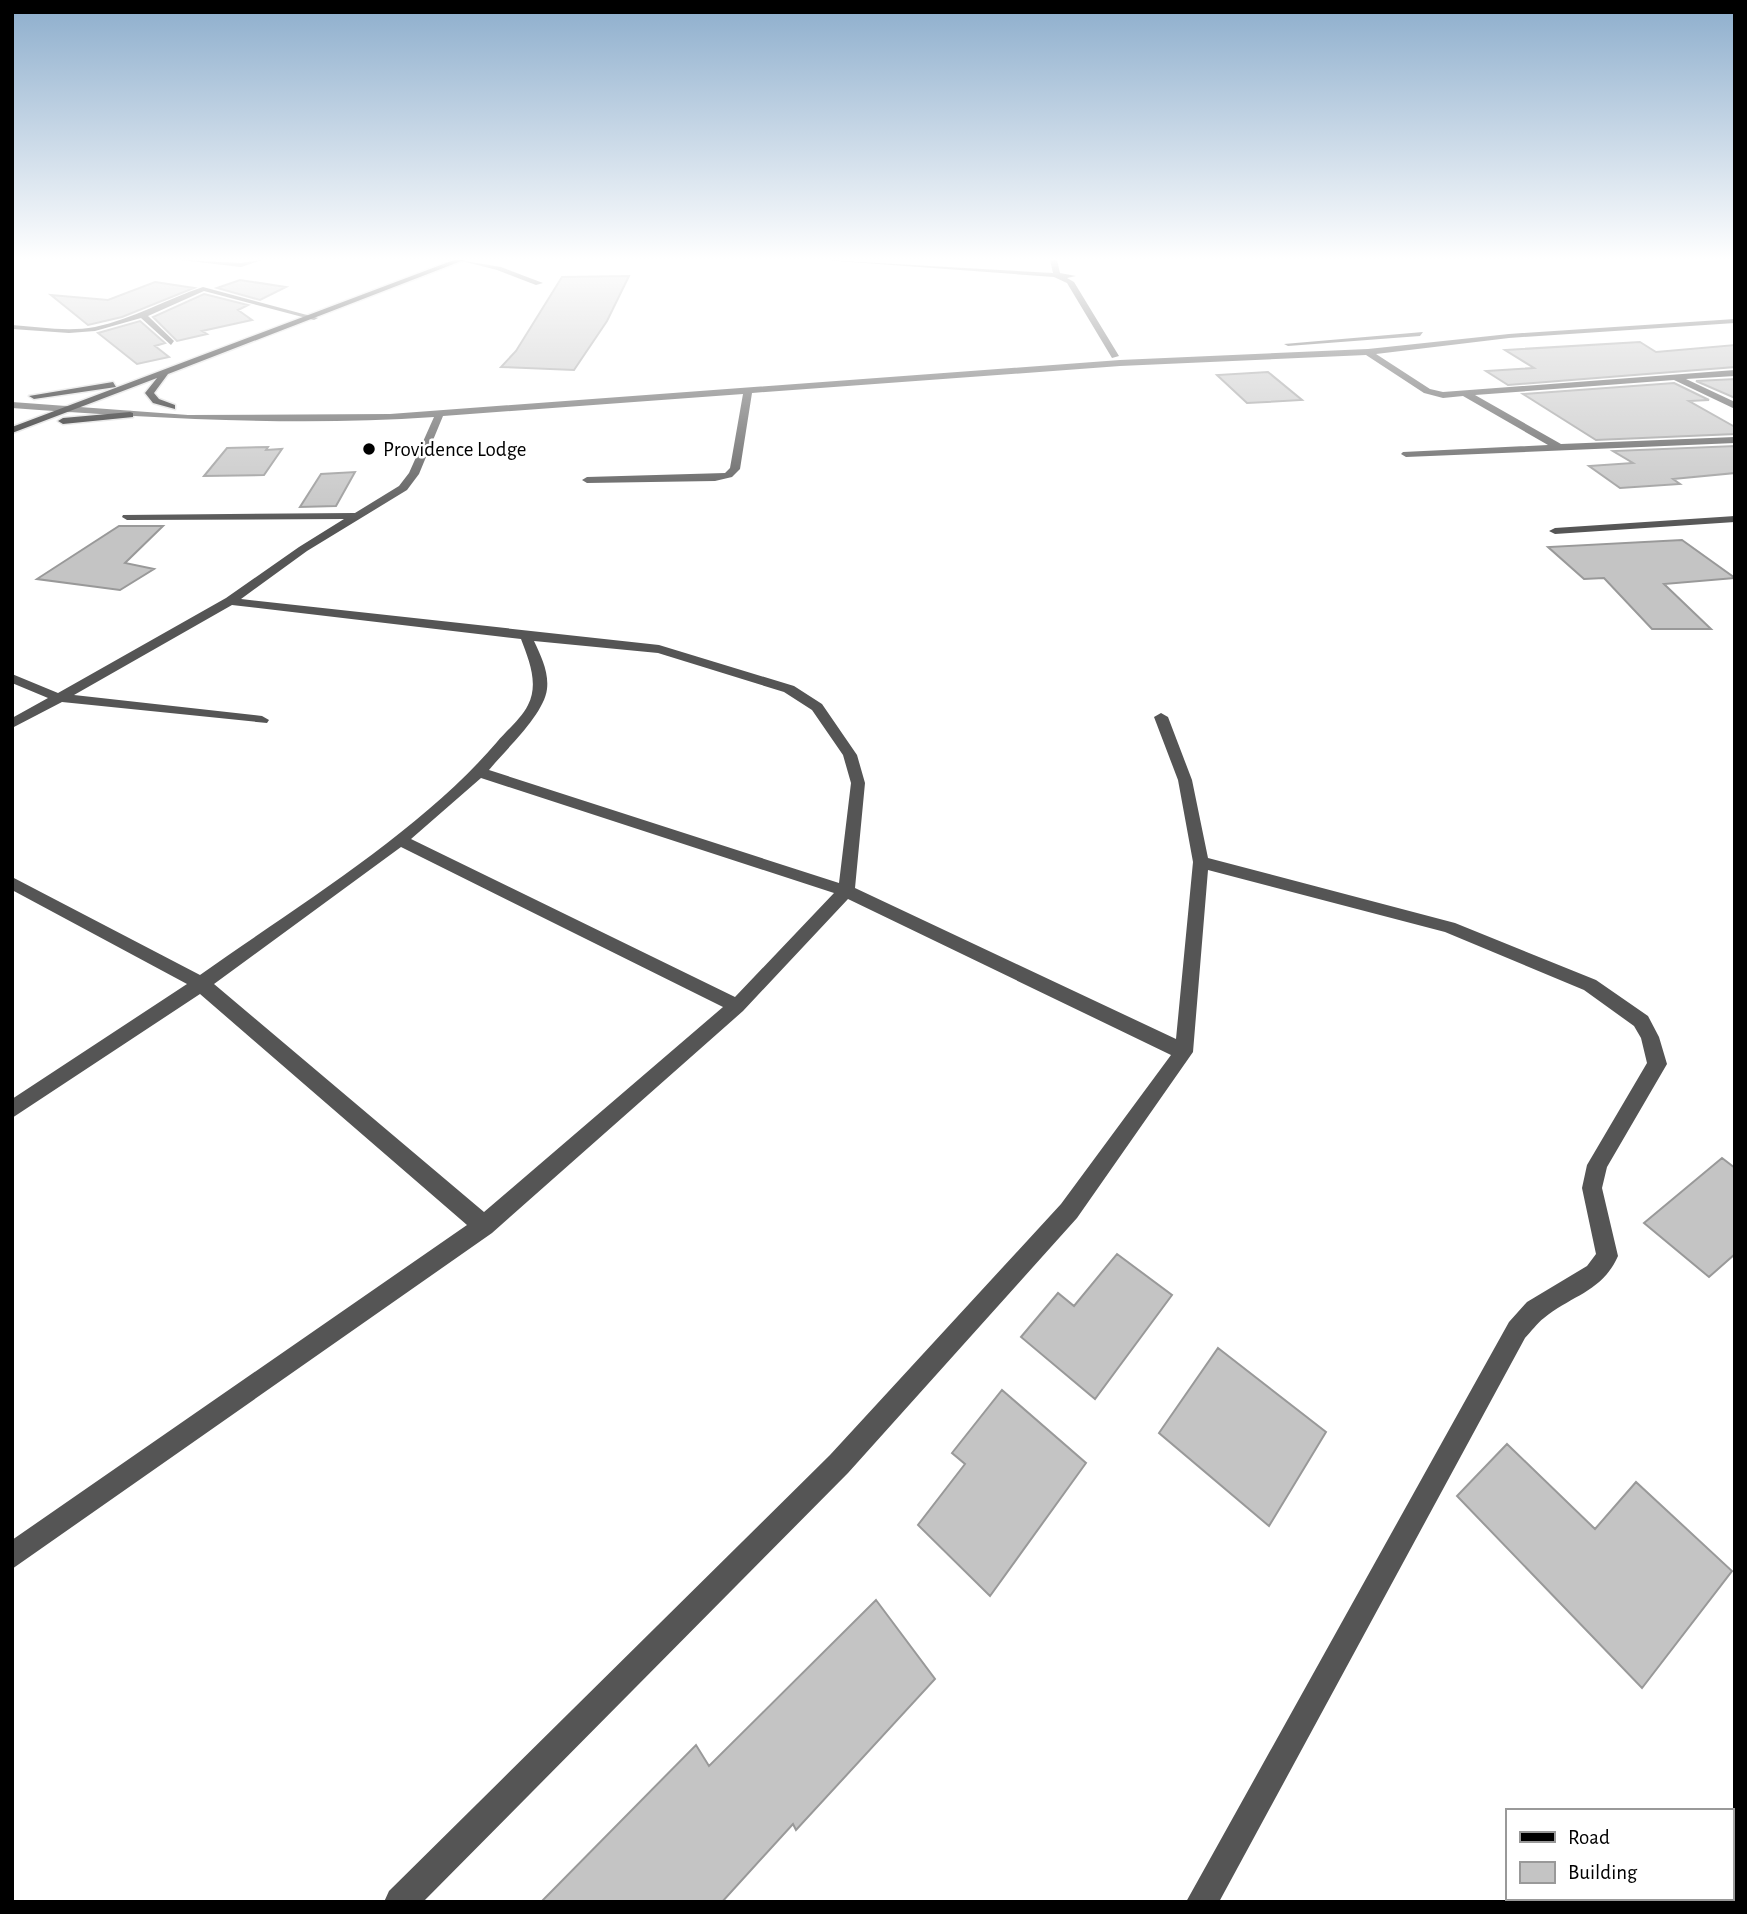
<svg xmlns="http://www.w3.org/2000/svg" width="1747" height="1914" font-family="'Alegreya Sans',sans-serif">
	<style>
		.building { fill: #c4c4c4; stroke: #999; stroke-width: 2 }
		.lines { fill: none; stroke-linecap: round; stroke-linejoin: round }
		.major-casing { stroke: #dbdbdb; stroke-width: 3 }
		.minor { fill: #555; fill-rule: evenodd }
		.major { fill: #000; fill-rule: evenodd }
		.poi-dot { fill: #000; stroke: #fff; stroke-width: 2.5 }
		.labels { text-anchor: middle; dominant-baseline: central; stroke-width: 5; stroke-linejoin: round; paint-order: stroke }
		.far-poi-label { font-size: 21px; fill: #000; stroke: #fff; text-anchor: start }
	</style>
	<rect width="100%" height="100%" fill="#fff"/>
	<path class="building" d="M629,276L607,321L574,370L501,367L516,351L562,277Z
		M240,280L286,287L260,300L217,288Z
		M155,282L194,288L122,317L88,325L51,295L108,300Z
		M204,294L248,305L238,310L252,320L202,331L207,334L177,341L153,317Z
		M140,321L165,343L155,346L169,357L137,364L98,333Z
		M1640,342L1656,352L1735,345V367L1508,385L1486,371L1534,368L1505,350Z
		M1268,372L1302,400L1247,403L1217,375Z
		M1735,379V398L1696,381Z
		M1674,383L1709,400L1689,401L1735,427V434L1596,440L1523,394Z
		M1735,446V473L1673,479L1680,484L1620,488L1589,466L1633,463L1613,451Z
		M268,447L266,450L282,449L264,475L204,476L227,448Z
		M355,472L336,506L300,507L321,474Z
		M119,526H163L125,563L154,569L120,590L37,579Z
		M1682,540L1735,578L1664,584L1711,629H1652L1604,578L1584,579L1548,547Z
		M1722,1158L1735,1168V1254L1709,1277L1644,1223Z
		M1117,1254L1172,1295L1095,1399L1021,1337L1058,1293L1074,1306Z
		M1218,1348L1326,1432L1269,1526L1159,1433Z
		M1002,1390L1086,1463L990,1596L918,1525L965,1464L952,1453Z
		M1507,1444L1595,1529L1636,1482L1732,1571L1642,1688L1457,1496Z
		M876,1600L935,1679L796,1830L793,1824L722,1902H541L696,1745L709,1766Z"/>
	<g class="lines">
		<defs>
			<path id="major" d="M454,260H464L168,374L154,393L159,399L175,405V409L153,403L145,393L157,378L12,433V427Z
				M113,382L116,387L34,399L29,396Z
				M130,412L133,413V417L63,424L58,421L63,418Z"/>
		</defs>
		<use href="#major" class="major-casing"/>
		<path class="minor" d="M181,260L241,263L262,260L241,267Z
			M458,260L501,267L543,283L536,285L497,270Z
			M824,260L1053,273L1050,260H1057L1060,273L1076,276L1067,278L1074,282L1119,356L1112,358L1067,283L1054,277Z
			M203,287L318,318L314,320L204,291L148,316L174,341L171,345L141,318L95,331L69,333L12,329V325C39,327 68,332 95,327C133,319 167,299 203,287Z
			M1735,319V323L1509,338L1376,354L1430,389L1443,392L1735,370V376L1686,379L1735,402V409L1674,380L1475,395L1561,444L1735,437V443L1406,457L1401,454L1403,452L1548,445L1463,396L1443,398L1424,393L1366,355L1120,366L752,393L740,469L732,477L715,481L587,483L582,480L587,477L725,473L730,468L743,394L443,416L419,474L407,490L307,551L241,599L659,645L794,686L822,704L857,755L865,783L855,888L1176,1039L1193,862L1178,780L1154,717L1161,713L1168,717L1192,780L1208,858L1455,923L1596,980L1648,1016L1659,1037L1667,1064L1607,1167L1602,1188L1618,1256C1602,1292 1572,1295 1544,1318C1537,1323 1531,1332 1525,1338L1219,1902H1186L1509,1322L1527,1302L1587,1266L1596,1254L1582,1188L1587,1165L1647,1063L1641,1038L1634,1026L1584,990L1445,932L1208,870L1193,1052L1077,1218L848,1473L423,1902H384L389,1891L830,1455L1061,1204L1171,1055L848,899L743,1011L492,1233L12,1569V1540L467,1225L200,994L12,1118V1099L187,984L12,890V877L200,975C297,906 420,832 497,742C506,731 521,719 528,705C539,684 529,660 521,639L232,605L74,695L262,716L269,720L267,723L62,702L12,728V718L48,698L12,683V674L58,693L226,598L299,547L344,519L127,520L122,517L123,515L355,513L399,486L409,473L434,417C293,427 153,418 12,408V402L188,415L390,414L1120,360L1368,349L1509,334ZM534,641L658,653L784,692L812,710L843,755L851,783L839,883L489,770C505,750 544,715 547,689C549,672 541,656 534,641ZM481,778L834,893L735,997L411,839ZM401,847L723,1007L484,1212L214,984Z
			M1423,332L1420,336L1288,346L1284,344Z
			M1735,516V522L1555,534L1549,531L1555,528Z"/>
		<use href="#major" class="major"/>
	</g>
	<linearGradient id="sky" x2="0" y2="1"><stop stop-color="#8cadcc"/><stop offset="0.49" stop-color="#fff"/><stop offset="1" stop-color="#fff" stop-opacity="0"/></linearGradient>
	<rect width="1747" height="528" fill="url(#sky)"/>
	<circle class="poi-dot" cx="369" cy="449" r="7"/>
	<g class="labels">
		<g class="far-poi-label">
			<text x="383" y="449">Providence Lodge</text>
		</g>
	</g>
	<rect width="1747" height="1914" fill="none" stroke="#000000" stroke-width="28"/>
	<rect x="1506" y="1809" width="228" height="91" fill="#ffffff" stroke="#999999" stroke-width="2"/>
	<rect x="1520" y="1832" width="35" height="10" fill="#000000" stroke="#999999" stroke-width="2"/>
	<text x="1568" y="1844" font-size="21" fill="#000000">Road</text>
	<rect x="1520" y="1862" width="35" height="21" fill="#c4c4c4" stroke="#999999" stroke-width="2"/>
	<text x="1568" y="1879" font-size="21" fill="#000000">Building</text>
</svg>
